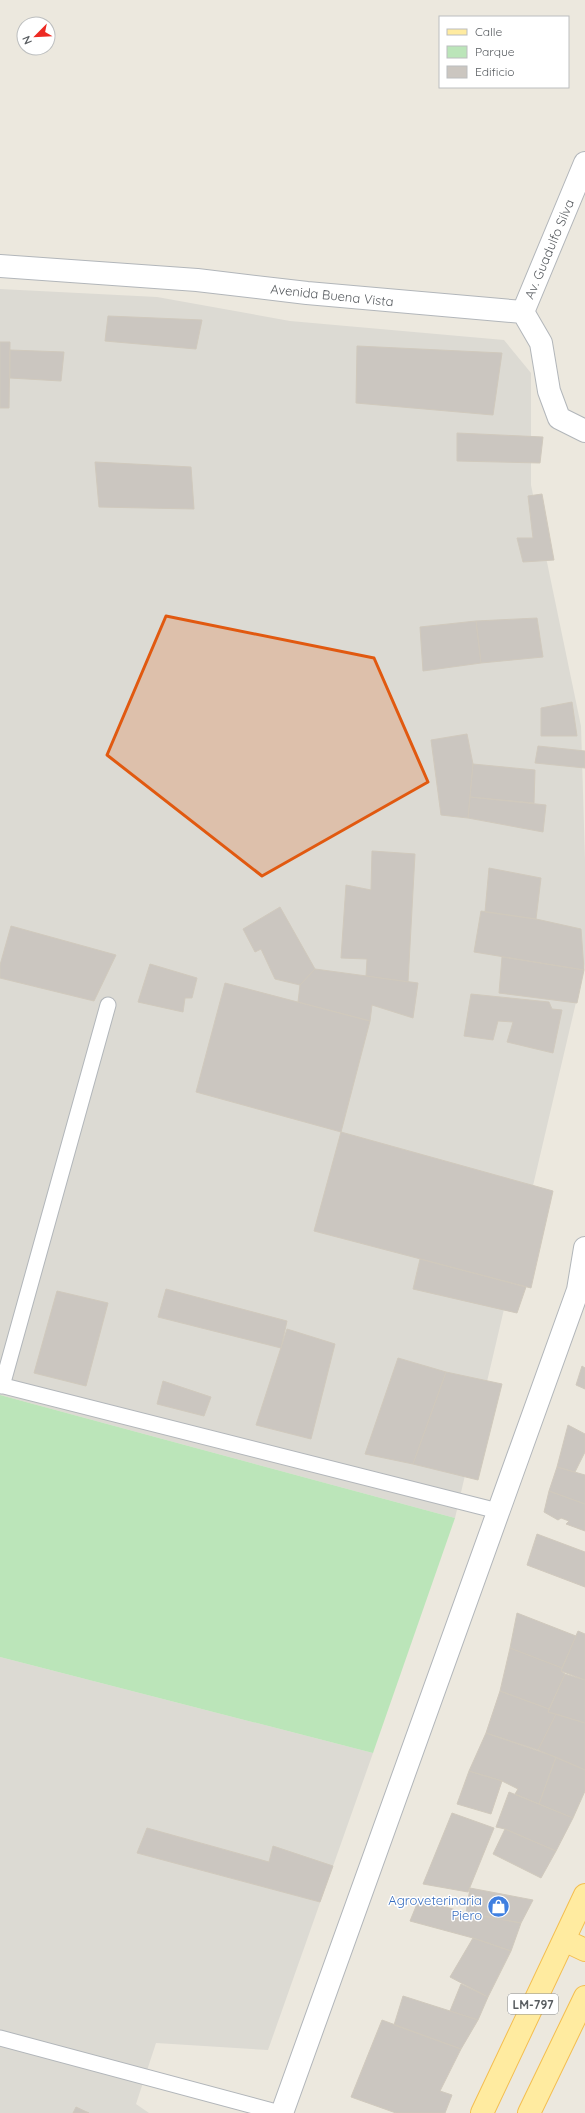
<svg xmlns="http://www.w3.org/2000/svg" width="585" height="2113" font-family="Quicksand,sans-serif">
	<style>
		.industrial { fill: #dcdad3 }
		.green { fill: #bbe5b9 }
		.building { fill: #cbc6c0; stroke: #d0c9bd }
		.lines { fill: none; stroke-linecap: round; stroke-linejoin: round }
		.service-casing { stroke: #b2b6ba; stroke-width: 17 }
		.minor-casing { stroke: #b2b6ba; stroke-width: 24 }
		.tertiary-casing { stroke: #b2b6ba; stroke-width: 24 }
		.primary-casing { stroke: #f4be4f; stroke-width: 24 }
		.service { stroke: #fff; stroke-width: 15 }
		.minor { stroke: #fff; stroke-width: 22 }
		.tertiary { stroke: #fff; stroke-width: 22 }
		.primary { stroke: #ffeba0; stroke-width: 22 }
		.marked { fill: #e15910; fill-opacity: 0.2; stroke: #e15910; stroke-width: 3; stroke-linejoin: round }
		.labels { text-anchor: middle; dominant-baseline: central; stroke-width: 3; stroke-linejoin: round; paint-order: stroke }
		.shield { fill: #fff; stroke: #8a8d90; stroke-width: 1 }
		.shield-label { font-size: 12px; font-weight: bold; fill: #585c60 }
		.street-label { font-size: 13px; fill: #585c60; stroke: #fff }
		.shop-label { font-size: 13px; fill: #366cbe; stroke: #fff; text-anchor: end }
	</style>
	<rect width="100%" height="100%" fill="#ece8de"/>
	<path class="industrial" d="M0,289L157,297L290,321L504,340L531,373V485L581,726L585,859V964L455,1518L0,1395Z
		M0,1657L373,1753L268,2050L156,2043L136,2104L149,2113H0Z"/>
	<path class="green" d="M0,1395L455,1518L373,1753L0,1657Z"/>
	<path class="building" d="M108,316L202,320L196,349L105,341Z
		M0,342H10L9,408H0Z
		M357,346L502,353L493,415L356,403Z
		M10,350L64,352L61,381L10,378Z
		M457,433L543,437L540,463L457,461Z
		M95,462L191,467L194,509L99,507Z
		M542,494L554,560L523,562L517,538H533L528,496Z
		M537,618L543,657L481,663L476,621Z
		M476,621L481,663L423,671L420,627Z
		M572,702L577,736H541V708Z
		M467,734L473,764L468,818L441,815L431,740Z
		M538,746L585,751V768L535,763Z
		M473,764L535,770L534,803L470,797Z
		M470,797L546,805L543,832L468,818Z
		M372,851L415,854L408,982L366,976L367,959L341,958L346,885L371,890Z
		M489,868L541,878L536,919L485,912Z
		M280,907L315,969L300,985L275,979L261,949L255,952L243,929Z
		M481,911L536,919L581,929L584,970L474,952Z
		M11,926L116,955L94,1001L0,978V965Z
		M502,957L584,970L577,1003L499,993Z
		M150,964L197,978L192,998H185L183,1012L138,1002Z
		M315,969L418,983L413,1018L372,1005L370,1021L298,1002L300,985Z
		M225,983L370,1021L341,1132L196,1092Z
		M471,994L549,1002L552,1009L562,1010L553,1053L507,1042L513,1022L498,1021L493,1040L464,1036Z
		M341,1132L553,1191L531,1288L314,1231Z
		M420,1259L526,1287L517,1313L413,1289Z
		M166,1289L287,1321L281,1348L158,1317Z
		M57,1291L108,1303L86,1386L34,1373Z
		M287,1329L335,1344L311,1439L256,1425Z
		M398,1358L446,1372L413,1464L365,1454Z
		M582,1366L585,1368V1389L576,1385Z
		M446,1372L502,1384L478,1480L413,1464Z
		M163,1381L211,1397L204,1416L157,1404Z
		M568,1425L585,1434V1452L575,1472L557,1467Z
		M557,1467L585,1475V1504L549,1491Z
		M549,1491L585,1504V1531L566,1524L569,1521L561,1518L558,1520L544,1512Z
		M537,1534L585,1552V1587L527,1565Z
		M517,1613L576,1636L562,1668L510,1648Z
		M578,1631L585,1634V1680L561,1671Z
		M510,1648L562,1668L561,1671L565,1674L549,1709L500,1691Z
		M565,1674L585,1680V1723L548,1712Z
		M500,1691L549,1709L548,1712L556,1714L538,1750L486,1733Z
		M556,1714L585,1723V1770L538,1750Z
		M486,1733L556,1757L539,1804L515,1794L518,1789L502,1781L469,1771Z
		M556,1757L585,1770V1791L573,1818L539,1804Z
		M469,1771L502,1781L491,1814L457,1804Z
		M509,1792L573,1818L556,1851L505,1829L496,1827Z
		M452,1813L494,1828L468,1892L423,1884Z
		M147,1828L269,1862L273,1846L333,1866L320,1902L137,1853Z
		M505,1829L556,1851L541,1878L493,1854Z
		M470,1888L533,1900L521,1923L466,1913Z
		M419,1899L466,1913L521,1923L511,1951L473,1938L410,1921Z
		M473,1938L511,1951L488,1997L450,1977Z
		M461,1984L488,1997L478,2020L450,2011Z
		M403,1996L450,2011L478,2020L461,2049L394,2025Z
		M382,2020L461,2049L440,2091L452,2095L445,2113H396L351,2097Z
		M76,2107L89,2113H73Z"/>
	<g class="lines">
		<defs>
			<path id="service" d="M0,1385L498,1511
				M2,1386L108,1005
				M0,2038L280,2113"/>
			<path id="minor" d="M523,312L585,163
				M282,2113L578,1290L585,1248"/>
			<path id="tertiary" d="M0,266L197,280L307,293L523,312L541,343L549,391L559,418L585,431"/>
			<path id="primary" d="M564,1940L585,1950
				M482,2113L585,1895
				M529,2113L585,1997"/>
		</defs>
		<use href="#service" class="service-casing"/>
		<use href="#minor" class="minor-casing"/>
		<use href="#tertiary" class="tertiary-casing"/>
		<use href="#primary" class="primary-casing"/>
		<use href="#service" class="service"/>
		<use href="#minor" class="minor"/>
		<use href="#tertiary" class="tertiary"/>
		<use href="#primary" class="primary"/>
	</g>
	<path class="marked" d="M166,616L374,658L428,782L262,876L107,755Z"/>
	<defs>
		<symbol id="shop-disc" viewBox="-11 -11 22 22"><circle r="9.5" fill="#3f7fe0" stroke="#fff"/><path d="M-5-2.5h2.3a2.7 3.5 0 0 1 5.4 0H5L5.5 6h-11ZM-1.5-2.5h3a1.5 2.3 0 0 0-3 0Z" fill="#fff"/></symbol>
	</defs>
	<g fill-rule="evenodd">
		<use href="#shop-disc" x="486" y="1894" width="25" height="25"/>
	</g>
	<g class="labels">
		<rect class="shield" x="508" y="1994" width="50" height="20" rx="3"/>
		<g class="shield-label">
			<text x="533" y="2004">LM-797</text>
		</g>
		<g class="street-label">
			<text transform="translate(549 249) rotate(-67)">Av. Guadulfo Silva</text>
			<text transform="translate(332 295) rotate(6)">Avenida Buena Vista</text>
		</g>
		<g class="shop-label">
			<text x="482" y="1900">Agroveterinaria<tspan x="482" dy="15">Piero</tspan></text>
		</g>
	</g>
	<rect x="439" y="16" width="130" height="72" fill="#ffffff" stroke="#bcbebf"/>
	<rect x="447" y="29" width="20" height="6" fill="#ffeba0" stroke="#bcbebf"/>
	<text x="475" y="36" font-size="12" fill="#585c60">Calle</text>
	<rect x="447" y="46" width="20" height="12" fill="#bbe5b9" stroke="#bcbebf"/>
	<text x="475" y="56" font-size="12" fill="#585c60">Parque</text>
	<rect x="447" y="66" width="20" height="12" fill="#cbc6c0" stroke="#bcbebf"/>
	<text x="475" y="76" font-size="12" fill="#585c60">Edificio</text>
	<g transform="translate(36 36) rotate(246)"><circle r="19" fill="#ffffff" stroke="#bcbebf"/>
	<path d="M0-3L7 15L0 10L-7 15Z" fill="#ed2a23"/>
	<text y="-6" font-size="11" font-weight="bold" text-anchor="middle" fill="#585c60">N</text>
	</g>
</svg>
